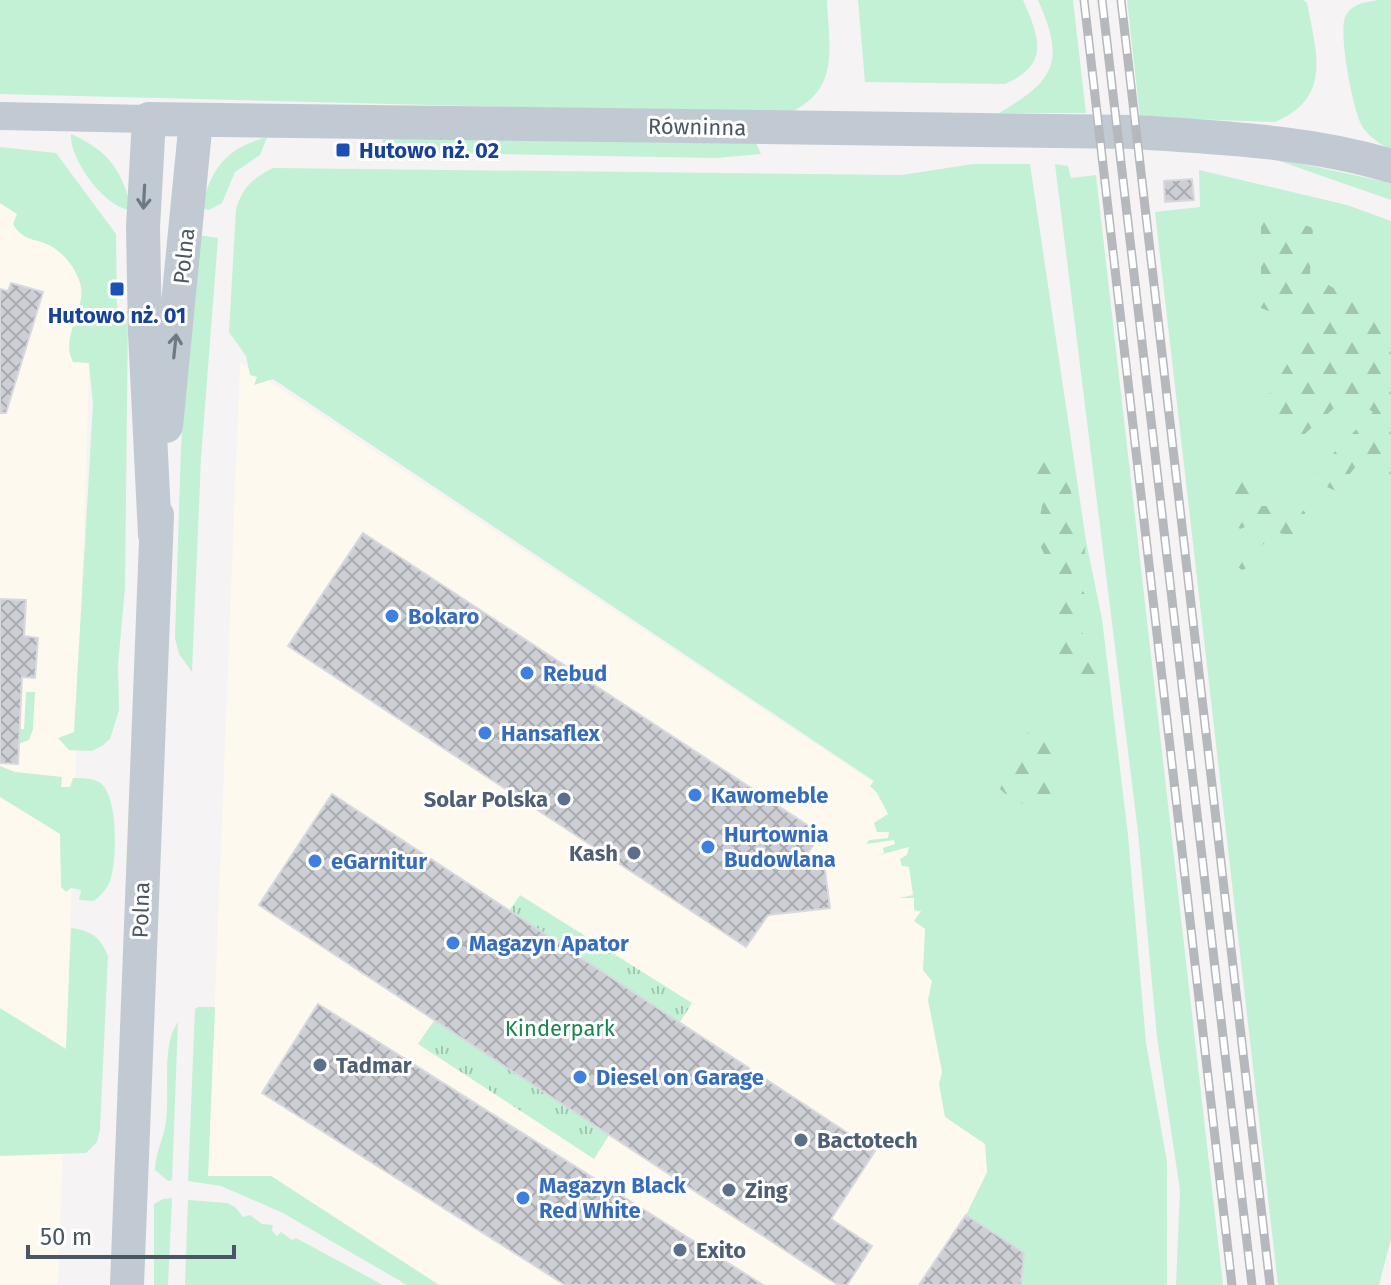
<svg xmlns="http://www.w3.org/2000/svg" width="1391" height="1285" font-family="'Fira Sans',sans-serif">
	<style>
		.commercial { fill: #fdf9ef }
		.grass { fill: #c3f1d5 }
		.forest { fill: url(#forest-firs) }
		.park { fill: url(#park-tufts) }
		.building { fill: url(#building-cross-hatch); stroke: #d7d9de; stroke-width: 2 }
		.lines { fill: none; stroke-linecap: round; stroke-linejoin: round }
		.minor { stroke: #c1cad2; stroke-width: 28 }
		.tertiary { stroke: #c1cad2; stroke-width: 34 }
		.rail-casing { stroke: #b5b8bd; stroke-width: 9 }
		.rail { stroke: #fff; stroke-width: 6; stroke-dasharray: 18; stroke-linecap: butt }
		.oneway { stroke: #6e7983 }
		.transit-dot { fill: #1a4fb4; stroke: #fff; stroke-width: 3 }
		.shop-dot { fill: #3f7fe0; stroke: #fff; stroke-width: 3 }
		.service-dot { fill: #5c6f8a; stroke: #fff; stroke-width: 3 }
		.labels { text-anchor: middle; dominant-baseline: central; stroke-width: 6; stroke-linejoin: round; paint-order: stroke }
		.street-label { font-size: 22px; fill: #4a5661; stroke: #fff }
		.transit-label { font-size: 22px; font-weight: bold; fill: #164399; stroke: #fff; text-anchor: start }
		.shop-label { font-size: 22px; font-weight: bold; fill: #366cbe; stroke: #fff; text-anchor: start }
		.service-label { font-size: 22px; font-weight: bold; fill: #4e5e75; stroke: #fff; text-anchor: start }
		.park-label { font-size: 22px; fill: #17864f; stroke: #fff }
	</style>
	<defs>
		<pattern id="forest-firs" width="22" height="20" patternUnits="userSpaceOnUse" patternTransform="scale(2)"><rect width="22" height="20" fill="#c3f1d5"/><path d="M5 1l3.5 6h-7zM16 11l3.5 6h-7z" fill="#a0c6b0"/></pattern>
		<pattern id="park-tufts" width="24" height="20" patternUnits="userSpaceOnUse" patternTransform="scale(2)"><rect width="24" height="20" fill="#c3f1d5"/><path d="M3 7l-1-3M5 7V3M7 7l1-3M15 17l-1-3M17 17v-4M19 17l1-3" fill="none" stroke="#a0c6b0"/></pattern>
		<pattern id="building-cross-hatch" width="8" height="8" patternUnits="userSpaceOnUse" patternTransform="scale(2)"><rect width="8" height="8" fill="#cdcfd5"/><path d="M0 0l8 8M0 8l8-8" fill="none" stroke="#a8abb0"/></pattern>
	</defs>
	<rect width="100%" height="100%" fill="#f5f3f3"/>
	<path class="commercial" d="M0,203L93,261L58,1285H0Z
		M240,362L922,815L988,1143L1050,1285H440L272,1176H208Z"/>
	<path class="grass" d="M0,0H827C829,48 841,92 786,114L0,94Z
		M858,0H1023C1039,37 1051,64 1005,84L865,82Z
		M1038,0H1073L1086,113H999C1056,80 1065,61 1038,0Z
		M1127,0H1303L1307,3C1316,51 1333,98 1275,122L1140,117Z
		M1379,0H1391V150C1380,144 1368,136 1362,126C1353,111 1337,29 1346,15C1353,3 1367,2 1379,0Z
		M71,134C110,152 121,169 132,210C106,210 69,159 71,134Z
		M383,134L756,143L761,154L715,158L382,152Z
		M267,137L260,155L235,172L222,203L209,210L201,208C212,169 224,149 267,137Z
		M0,147L56,153L116,234L117,311H128L125,588L118,665L119,710L110,739L102,746L92,751L69,750L58,738L74,732L93,404L89,363L73,362C59,336 88,309 80,283C75,266 61,249 44,243C29,238 21,238 13,224L17,214L0,203Z
		M1265,156L1391,183V200Z
		M973,164H1030L1086,541L1102,619L1128,835L1146,1043L1167,1162V1285H1019L1022,1281L1024,1253L966,1215L987,1172L985,1144L945,1117L939,1084L942,1072L928,1000L932,981L923,970L925,929L914,921L921,911L914,910V898H899L913,895L909,867L902,866L900,859L907,855L909,847L875,856L884,853L883,848L895,844L894,840L866,844L869,840L888,838L889,832H877L874,823L888,814L877,793L870,786L874,781L273,379L254,385L257,377L250,375L246,356L229,332L236,209C243,187 253,178 273,168L902,175Z
		M1055,164L1068,166L1071,178L1096,175L1223,1285H1176L1180,1190L1157,1037L1138,832Z
		M1199,170L1347,205L1391,221V1239L1379,1285H1278L1155,212L1200,207Z
		M198,235L218,238L201,458L192,672L179,654L175,638L181,447Z
		M26,692H35L33,729L29,740L16,745L0,729H24Z
		M0,766L15,772L62,777L61,787H70L73,778C81,778 92,778 99,782C119,794 117,862 110,881C107,889 101,895 94,901L79,900L81,890L71,888L66,892L61,887L60,834L0,797Z
		M71,928C92,931 100,937 108,956L100,1130L97,1142L86,1153L0,1156V1008L66,1049Z
		M198,1007H215L208,1176H271L439,1285H407L283,1213L221,1186L188,1181L195,1009Z
		M178,1022L172,1180L168,1181L155,1170C156,1149 164,1139 166,1121C170,1093 161,1044 178,1022Z
		M172,1198L168,1285H154V1204L163,1199Z
		M188,1200L227,1203L235,1207L243,1217L250,1215L262,1224L273,1225L272,1231L277,1236L281,1232L292,1240L296,1238L383,1285H185Z"/>
	<path class="forest" d="M1261,210L1313,228L1310,274L1391,322V477L1365,455L1336,491L1309,479L1373,412L1348,396L1300,438L1263,405L1309,327L1261,308Z
		M1055,452L1065,459L1074,508L1081,519L1086,541L1084,559L1070,568C1074,582 1084,589 1089,603L1078,626L1087,641L1098,654C1099,673 1094,690 1074,693L1061,667L1055,621L1061,601L1059,585L1036,537L1042,506L1035,473L1040,458Z
		M1232,476L1253,480L1263,488L1259,495L1262,506H1274L1282,509L1292,502L1305,512V527L1293,536L1275,532L1254,554L1249,567L1242,570L1238,567L1244,547L1254,529L1250,525L1240,529C1229,517 1227,509 1232,494L1228,487Z
		M1043,717L1050,721C1058,759 1072,808 1015,803L1000,789L1008,771L1020,765C1026,749 1025,735 1033,720Z"/>
	<path class="park" d="M520,895L692,1003L594,1159L418,1044Z"/>
	<path class="building" d="M1192,179L1194,200L1165,202L1164,181Z
		M11,283L43,292L6,413H0V289L8,291Z
		M363,533L821,834L805,857L825,870L830,908L768,915L746,947L288,646Z
		M0,599L26,600L24,636L38,638L35,678L22,677L18,764L0,763Z
		M332,794L875,1151L831,1219L872,1246L847,1285H838L259,905Z
		M318,1004L763,1285H565L262,1093Z
		M966,1215L1024,1253L1021,1285H919Z"/>
	<g class="lines">
		<path class="minor" d="M0,116L149,119"/>
		<path class="tertiary" d="M166,426L196,120
			M155,535L145,333L143,227L149,119L1136,132C1222,138 1308,141 1391,166
			M127,1285L157,515"/>
		<defs>
			<path id="rail" d="M1084,0L1232,1285
				M1102,0L1252,1285
				M1121,0L1270,1285"/>
		</defs>
		<use href="#rail" class="rail-casing"/>
		<use href="#rail" class="rail"/>
	</g>
	<defs><path id="oneway-shaft" d="M-6 0H5M1.5-3L5.5 0L1.5 3" fill="none" stroke-width="1.6" stroke-linecap="round" stroke-linejoin="round" transform="scale(2)"/></defs>
	<g class="oneway">
		<use href="#oneway-shaft" transform="translate(144 197) rotate(93)"/>
		<use href="#oneway-shaft" transform="translate(175 346) rotate(-84)"/>
	</g>
	<g class="transit-dot">
		<rect x="335" y="142" width="16" height="16" rx="4"/>
		<rect x="109" y="281" width="16" height="16" rx="4"/>
	</g>
	<g class="shop-dot">
		<circle cx="392" cy="616" r="8"/>
		<circle cx="527" cy="673" r="8"/>
		<circle cx="485" cy="733" r="8"/>
		<circle cx="695" cy="795" r="8"/>
		<circle cx="708" cy="847" r="8"/>
		<circle cx="315" cy="861" r="8"/>
		<circle cx="453" cy="943" r="8"/>
		<circle cx="580" cy="1077" r="8"/>
		<circle cx="523" cy="1198" r="8"/>
	</g>
	<g class="service-dot">
		<circle cx="564" cy="799" r="8"/>
		<circle cx="634" cy="853" r="8"/>
		<circle cx="320" cy="1065" r="8"/>
		<circle cx="801" cy="1140" r="8"/>
		<circle cx="729" cy="1190" r="8"/>
		<circle cx="680" cy="1250" r="8"/>
	</g>
	<g class="labels">
		<g class="street-label">
			<text transform="translate(697 127) rotate(1)">Równinna</text>
			<text transform="translate(184 256) rotate(-84)">Polna</text>
			<text transform="translate(141 910) rotate(-88)">Polna</text>
		</g>
		<g class="transit-label">
			<text x="359" y="150">Hutowo nż. 02</text>
			<text x="117" y="315" text-anchor="middle">Hutowo nż. 01</text>
		</g>
		<g class="shop-label">
			<text x="408" y="616">Bokaro</text>
			<text x="543" y="673">Rebud</text>
			<text x="501" y="733">Hansaflex</text>
			<text x="711" y="795">Kawomeble</text>
			<text x="724" y="834">Hurtownia<tspan x="724" dy="25">Budowlana</tspan></text>
			<text x="331" y="861">eGarnitur</text>
			<text x="469" y="943">Magazyn Apator</text>
			<text x="596" y="1077">Diesel on Garage</text>
			<text x="539" y="1185">Magazyn Black<tspan x="539" dy="25">Red White</tspan></text>
		</g>
		<g class="service-label">
			<text x="548" y="799" text-anchor="end">Solar Polska</text>
			<text x="618" y="853" text-anchor="end">Kash</text>
			<text x="336" y="1065">Tadmar</text>
			<text x="817" y="1140">Bactotech</text>
			<text x="745" y="1190">Zing</text>
			<text x="696" y="1250">Exito</text>
		</g>
		<g class="park-label">
			<text x="560" y="1028">Kinderpark</text>
		</g>
	</g>
	<path d="M28 1245v12h206v-12" fill="none" stroke="#4a5661" stroke-width="4"/>
	<text x="40" y="1245" font-size="24" fill="#4a5661" stroke="#ffffff" stroke-width="6" paint-order="stroke">50 m</text>
</svg>
